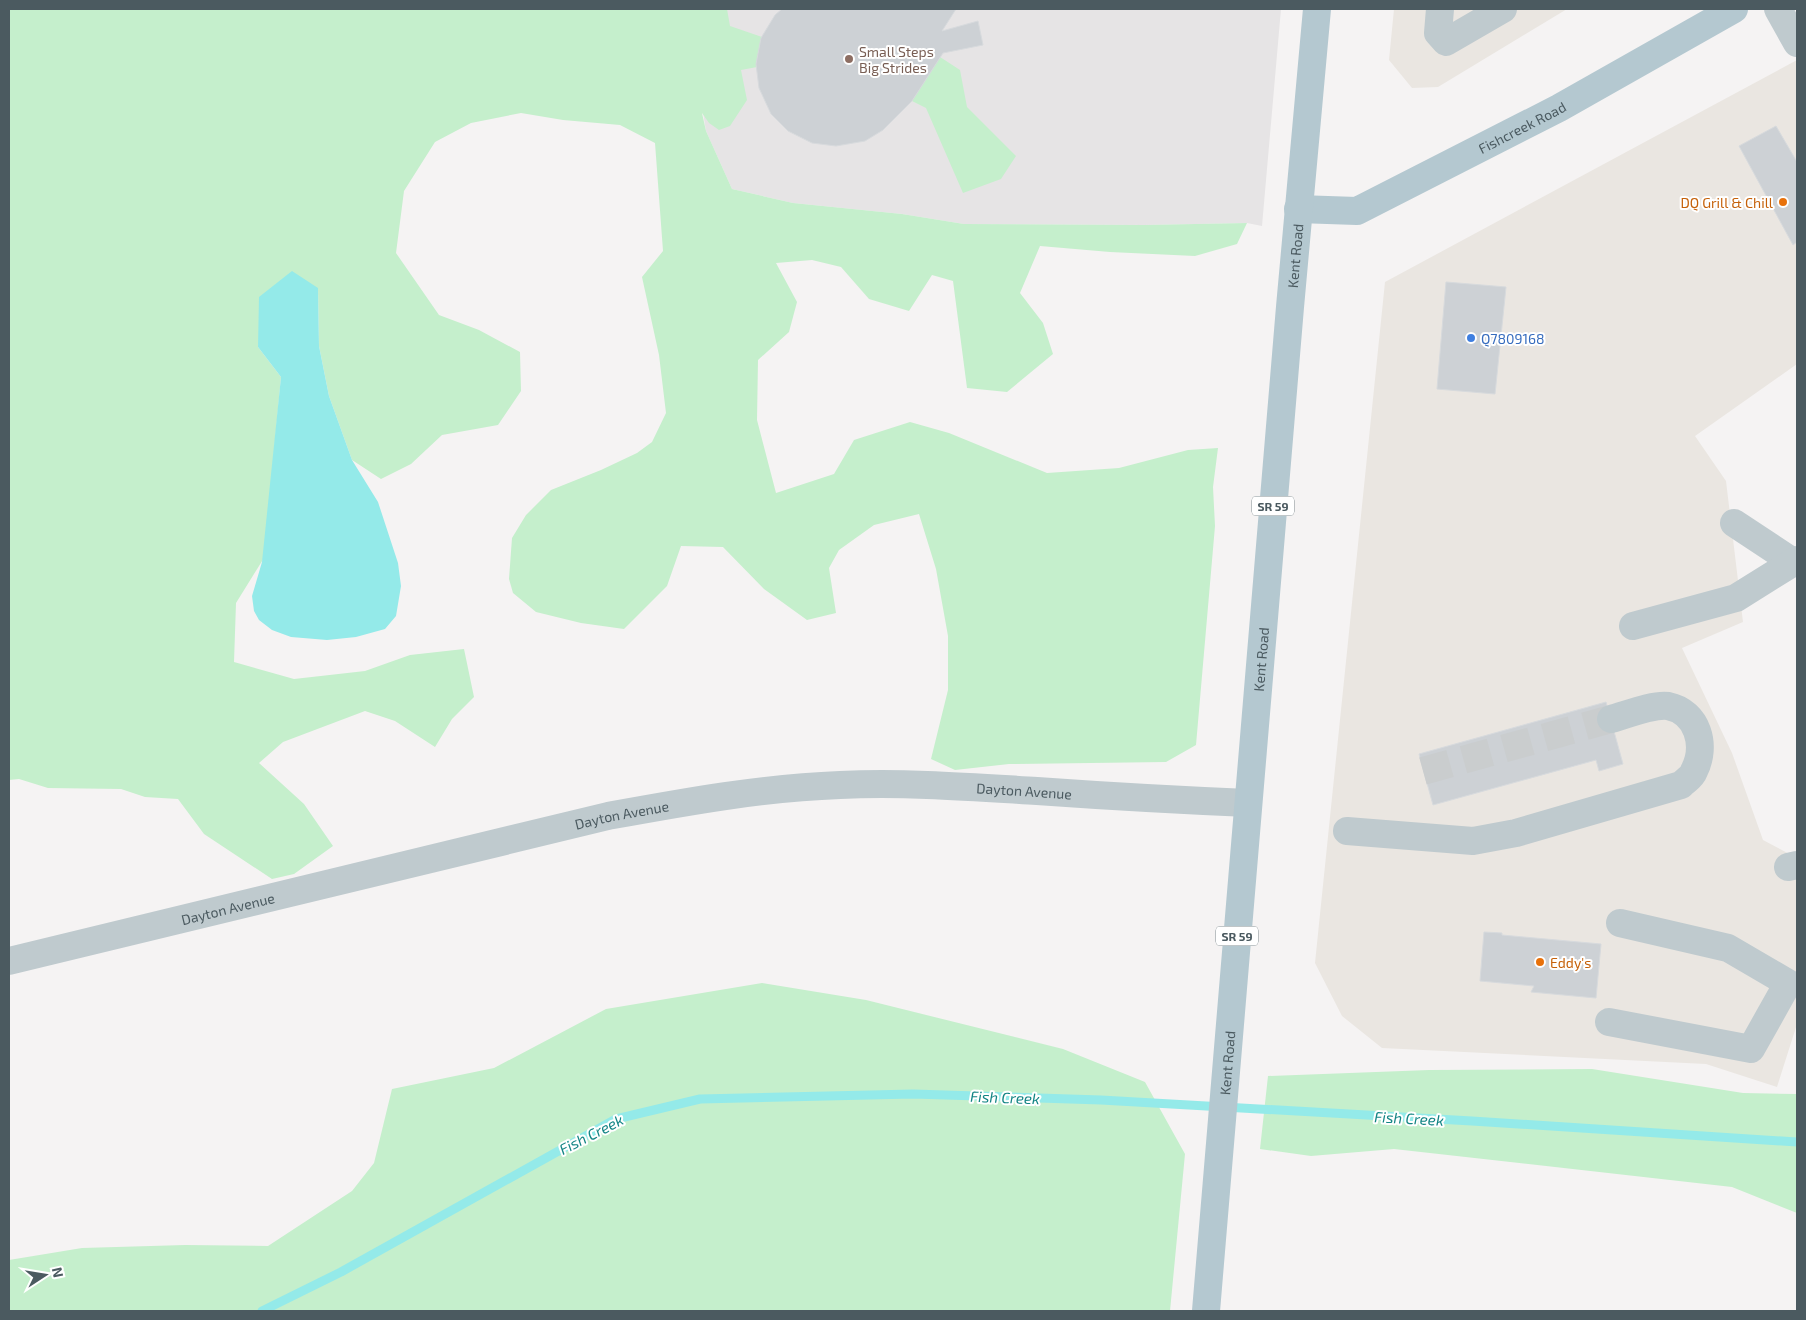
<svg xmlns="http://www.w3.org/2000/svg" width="1806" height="1320" font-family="'Exo 2',sans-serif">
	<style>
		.commercial { fill: #eae6e1 }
		.education { fill: #e6e4e5 }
		.green { fill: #c5efcc }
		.water { fill: #94eae9 }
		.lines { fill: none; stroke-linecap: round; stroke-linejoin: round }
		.stream { stroke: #94eae9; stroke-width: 9 }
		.building { fill: #cdd1d5; stroke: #d7dadd }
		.minor-tunnel { stroke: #cacdce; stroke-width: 28; stroke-dasharray: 28 14; stroke-linecap: butt }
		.minor { stroke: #bfcace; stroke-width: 28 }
		.major { stroke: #b4c8d0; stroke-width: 28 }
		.education-dot { fill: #8d6e63; stroke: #fff; stroke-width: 2 }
		.food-dot { fill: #e8710a; stroke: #fff; stroke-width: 2 }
		.shop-dot { fill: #3f7fe0; stroke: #fff; stroke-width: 2 }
		.labels { text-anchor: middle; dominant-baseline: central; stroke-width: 4; stroke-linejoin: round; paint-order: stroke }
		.shield { fill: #fff; stroke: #818c90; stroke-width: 1 }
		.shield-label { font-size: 12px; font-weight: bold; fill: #4b5a60 }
		.education-label { font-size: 14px; fill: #785e54; stroke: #fff; text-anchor: start }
		.street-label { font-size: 14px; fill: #4b5a60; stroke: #fff }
		.food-label { font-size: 14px; fill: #c56008; stroke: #fff; text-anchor: end }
		.shop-label { font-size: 14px; fill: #366cbe; stroke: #fff; text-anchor: start }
		.water-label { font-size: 15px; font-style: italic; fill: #128484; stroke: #fff }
	</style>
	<rect width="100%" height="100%" fill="#f5f3f3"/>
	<path class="commercial" d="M1394,9H1567L1438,87L1412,88L1389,60Z
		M1797,60V364L1695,436L1726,481L1743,622L1682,648L1732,753L1763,840L1797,858V1024L1777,1087L1706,1064L1382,1048L1342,1016L1315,963L1385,282Z"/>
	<path class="education" d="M686,9H1281L1262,226L1247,223L1144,225L964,224L902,214L793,203L732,189L706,131Z"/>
	<path class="green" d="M9,9H727L730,26L762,37L757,67L741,70L747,100L730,126L719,130L709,123L702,113L706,131L732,189L793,203L902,214L964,224L1144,225L1247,223L1237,244L1195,256L1110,252L1040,246L1020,293L1043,323L1053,354L1007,392L967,388L953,281L932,275L909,311L869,299L841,267L812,260L776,263L797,302L789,332L758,360L757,420L776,493L834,474L854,440L910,422L949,433L1047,473L1119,468L1188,450L1218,448L1213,487L1215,526L1196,745L1166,762L1009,764L955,770L931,759L948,690V636L936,569L919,514L874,525L839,550L829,568L836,613L807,620L764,589L723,547L681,546L667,586L624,629L581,623L536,612L513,593L509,579L512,538L526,515L551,490L601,470L637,453L652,442L666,413L659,355L642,277L663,251L655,143L620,125L563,120L521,113L471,123L435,142L404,191L396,253L439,315L479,330L520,352L521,391L498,425L442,435L411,464L381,479L352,460L329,396L319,346L318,288L258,347L281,377L264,558L236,603L234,662L294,679L365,671L410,655L464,649L474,697L452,719L435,747L395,721L365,711L283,742L259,763L304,804L333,846L294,874L272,879L204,834L178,799L145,797L121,789L48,788L19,779L9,780Z
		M940,57L960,70L967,107L1016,156L1001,179L963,193L926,108L912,101Z
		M762,983L866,1000L1063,1049L1145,1082L1185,1154L1170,1311H9V1260L82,1248L185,1245L268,1246L352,1191L374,1163L392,1089L494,1068L606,1009Z
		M1592,1069L1743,1093L1797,1094V1213L1732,1187L1394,1149L1311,1156L1260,1149L1268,1076L1429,1070Z"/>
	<path class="water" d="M292,271L318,288L319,346L329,396L352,460L378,502L398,563L401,586L396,616L385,629L356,637L327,640L291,637L272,630L259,620L254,611L252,596L262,562L281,377L258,347L259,297Z"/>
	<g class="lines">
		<path class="stream" d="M262,1311L341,1272L616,1119L700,1099L913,1094L1101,1100L1472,1121L1797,1142"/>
	</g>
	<path class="building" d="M782,9H956L942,31L978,21L983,45L943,53L912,101L883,130L865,141L836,146L812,143L788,131L771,114L759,88L756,64L761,38L775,15Z
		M1776,126L1797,162V242L1793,245L1739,146Z
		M1446,282L1506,287L1495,394L1437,389Z
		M1606,702L1623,764L1599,771L1596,760L1433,805L1419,754Z
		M1484,932L1502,933V935L1601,944L1596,998L1531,992L1534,986L1480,981Z"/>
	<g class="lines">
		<path class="minor-tunnel" d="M1423,771L1611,719"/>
		<g class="minor">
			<path d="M1440,9L1438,33L1446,42L1503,9"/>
			<path d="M1778,9L1797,43"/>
			<path d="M1734,523L1793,562"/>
			<path d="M1633,626L1736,598L1797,560"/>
			<path d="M1347,831L1473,841L1516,833L1681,785C1685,781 1692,777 1694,771C1707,746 1698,712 1668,706C1653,704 1626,715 1611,719"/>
			<path d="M1788,867L1797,865"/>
			<path id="s1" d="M9,961L608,816C685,802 761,788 840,785C906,782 971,787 1037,791C1107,796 1178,800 1248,803"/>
			<path d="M1609,1022L1751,1049L1788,983L1728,948L1620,923"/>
		</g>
		<g class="major">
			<path id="s2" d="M1298,209L1357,211L1559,108L1734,9"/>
			<path id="s3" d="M1206,1311L1290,307L1317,9"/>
		</g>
	</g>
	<circle class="education-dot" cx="849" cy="59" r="5"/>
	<g class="food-dot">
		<circle cx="1783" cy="202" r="5"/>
		<circle cx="1540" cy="962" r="5"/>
	</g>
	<circle class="shop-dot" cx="1471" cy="338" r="5"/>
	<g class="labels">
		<g class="shield">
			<rect x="1252" y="496.5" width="42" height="19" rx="4"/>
			<rect x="1216" y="926.5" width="42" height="19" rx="4"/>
		</g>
		<g class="shield-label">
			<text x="1273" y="506">SR 59</text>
			<text x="1237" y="936">SR 59</text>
		</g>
		<g class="education-label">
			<text x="859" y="51">Small Steps<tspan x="859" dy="16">Big Strides</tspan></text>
		</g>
		<g class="street-label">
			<text stroke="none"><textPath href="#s2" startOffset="244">Fishcreek Road</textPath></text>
			<text stroke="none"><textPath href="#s3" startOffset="1059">Kent Road</textPath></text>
			<text stroke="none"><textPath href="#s3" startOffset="654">Kent Road</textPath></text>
			<text stroke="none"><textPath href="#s1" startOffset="1035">Dayton Avenue</textPath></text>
			<text stroke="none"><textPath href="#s1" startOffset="630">Dayton Avenue</textPath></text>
			<text stroke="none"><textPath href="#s1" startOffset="225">Dayton Avenue</textPath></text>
			<text stroke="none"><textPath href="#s3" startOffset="249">Kent Road</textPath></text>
		</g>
		<g class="food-label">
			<text x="1773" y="202">DQ Grill &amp; Chill</text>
			<text x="1550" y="962" text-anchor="start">Eddy's</text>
		</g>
		<g class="shop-label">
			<text x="1481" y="338">Q7809168</text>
		</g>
		<g class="water-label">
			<text transform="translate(1005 1097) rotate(2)">Fish Creek</text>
			<text transform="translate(1409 1118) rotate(3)">Fish Creek</text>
			<text transform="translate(591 1134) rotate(-27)">Fish Creek</text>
		</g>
	</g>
	<rect width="1806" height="1320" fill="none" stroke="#4b5a60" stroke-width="20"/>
	<g transform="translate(45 1275) rotate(78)" stroke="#ffffff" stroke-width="4" paint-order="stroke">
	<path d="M0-4L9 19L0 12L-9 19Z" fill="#4b5a60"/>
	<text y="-8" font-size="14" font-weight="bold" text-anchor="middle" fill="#4b5a60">N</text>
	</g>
</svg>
